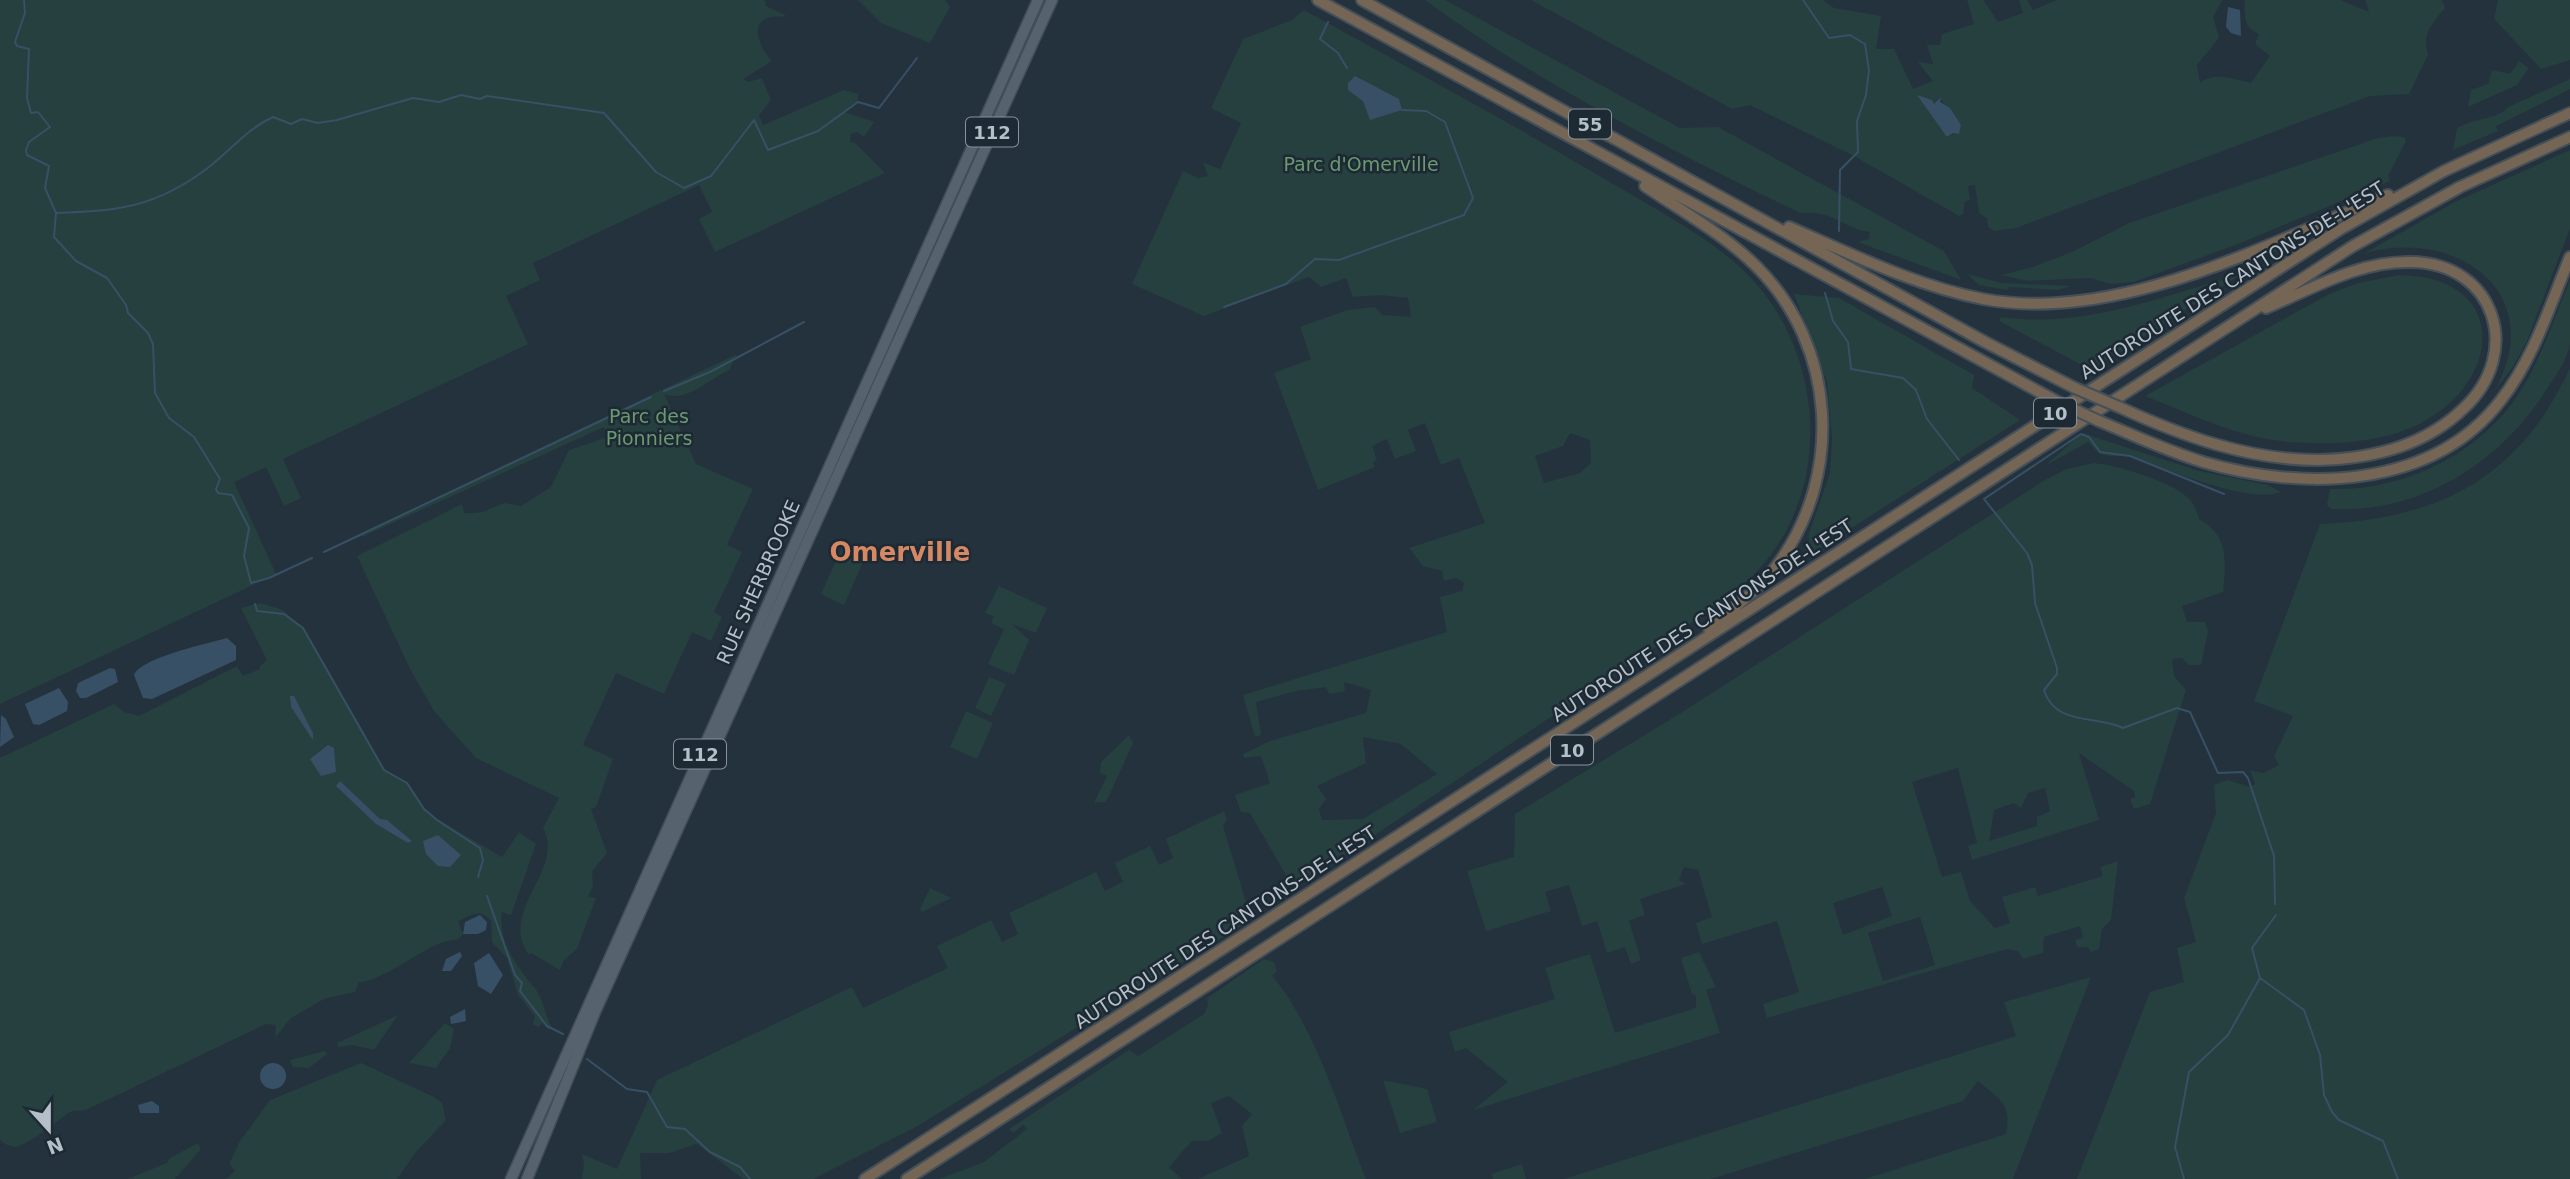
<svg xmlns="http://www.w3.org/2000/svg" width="2570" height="1179" font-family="'DejaVu Sans',sans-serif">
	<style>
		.green { fill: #263f3f; fill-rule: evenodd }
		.water { fill: #385065 }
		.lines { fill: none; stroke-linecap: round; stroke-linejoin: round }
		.stream { stroke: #385065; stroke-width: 2 }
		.primary-casing { stroke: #414d57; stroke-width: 13 }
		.highway-casing { stroke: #434f59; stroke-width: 14 }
		.primary { stroke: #56636e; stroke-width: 10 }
		.highway { stroke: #746555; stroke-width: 10 }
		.highway-bridge-casing { stroke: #434f59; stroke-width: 14; stroke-linecap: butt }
		.highway-bridge { stroke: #746555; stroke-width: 10 }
		.labels { text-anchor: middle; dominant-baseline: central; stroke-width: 5; stroke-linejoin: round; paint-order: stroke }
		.shield { fill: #1d2933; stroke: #87929c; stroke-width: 2 }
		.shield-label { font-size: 18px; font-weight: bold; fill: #b4bfc9 }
		.park-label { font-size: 19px; fill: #6b9a71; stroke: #1d2933 }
		.street-label { font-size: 19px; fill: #b4bfc9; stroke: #1d2933 }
		.district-label { font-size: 26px; font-weight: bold; fill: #d58863; stroke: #1d2933 }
	</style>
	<rect width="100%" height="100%" fill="#24323e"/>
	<path class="green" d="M0,0H765L766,6L785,15V17C748,13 754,41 772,61L743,79L748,82L762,78L771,100L759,115L763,125L844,90L858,94V102L845,112L874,122L864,137L857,132L851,134L850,142L855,143L885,173L715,252L699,219L712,212L699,185L533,263L540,280L506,296L528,344L283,459L301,498L284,506L266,467L234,482L276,574L0,704Z
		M858,0H945L950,7L930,43L881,23Z
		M1425,0H1445L1680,128L1718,127L1944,251L1961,280L1858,242L1869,239L1870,232C1841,228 1836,210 1800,213C1670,150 1541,85 1425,0Z
		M1531,0H1823L1834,8L1881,16L1876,49H1894L1913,89L1933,81L1918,62L1933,64L1927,45H1940L1942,34L1974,24L1967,0H1983L1998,22L2023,13L2019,0H2027L2033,10L2057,0H2222L2213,17L2219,38L2197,65L2200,83C2215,71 2233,79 2251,83L2270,56L2255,44L2259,34C2243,28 2244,15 2245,0H2340L2369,12L2365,0H2442L2445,8C2431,25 2422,33 2428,55L2409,94L2370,96L2016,228L1994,231L1988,227L1987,218L1979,213L1975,185L1968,186L1970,200L1965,201L1963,214L1959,216L1856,157L1750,105L1732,109ZM1939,98L1961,125L1958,131L1947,137L1934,105Z
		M2498,0H2570V60L2541,69L2494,19Z
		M1304,10C1407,67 1511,123 1613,184C1657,210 1717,241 1752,279C1824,357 1833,488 1759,569C1746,584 1730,595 1715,607L1294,889L1250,813L1241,812L1235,795L1270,783L1261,756L1244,758L1243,754L1270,741L1366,713L1371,690L1344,682L1345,691L1329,694L1326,687L1296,691L1256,702L1261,735L1255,737L1243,695L1447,632L1440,597L1462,591L1464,583L1456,578L1444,581L1442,571L1423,566L1409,548L1485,523L1459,458L1441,465L1425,423L1408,430L1416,451L1395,459L1387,439L1372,446L1377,460L1373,462L1375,467L1318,490L1274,373L1311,359L1300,327L1347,310L1375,307L1382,315L1411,317L1408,298L1380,295L1353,297L1346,278L1321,287L1309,277L1204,316L1132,284L1183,171L1198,178L1208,176L1203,162L1220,169L1241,123L1211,108L1243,39L1292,20ZM1570,433L1590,440L1591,463L1580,473L1544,483L1535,456L1563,446ZM1363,737L1401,744L1437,774L1363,819L1322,820L1319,809L1326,799L1317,786L1366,763Z
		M2519,61L2529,68L2517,85L2468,107L2471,90L2488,84L2492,70L2510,74Z
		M2570,79V89L2496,126L2498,131L2453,150L2457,128C2471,119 2500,119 2508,107Z
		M2393,136L2404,137L2406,141L2388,176L2390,181L2238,244L2134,282L2110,284L2091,278L2028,281L2001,275L2033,267L2074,251L2129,223L2378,138Z
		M2570,150V228L2527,341L2513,367L2495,390C2548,293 2458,228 2365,253L2457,201Z
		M1967,274L2002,283L2071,286L2058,290L2009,287L2007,290L1979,285Z
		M2240,275L2091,370L1999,321L2001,317C2085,329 2160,296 2240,275Z
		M2399,275C2508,276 2505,379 2421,423C2383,443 2333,445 2291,442C2240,439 2191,414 2145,396L2329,294L2358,283Z
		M2570,280C2570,300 2570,325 2570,344C2567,361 2554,378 2545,392C2499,464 2419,514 2331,509L2327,505L2330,489C2398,491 2468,460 2510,406C2538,370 2552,322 2570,280Z
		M1794,294L1839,298L1974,375L1972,388L2020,420L1789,568L1809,546V533L1830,473L1832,438L1827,382Z
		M737,354L729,370C709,379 687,403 664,394L696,464L753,489L727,545L742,552L714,612L722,617L711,641L692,632L664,694L616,673L583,745L613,759L596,807L591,809L607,853L592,871L593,886L588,896L596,898L577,949L564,960L560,970L531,953L529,955C497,911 566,870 543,828L559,798L476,758L434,711L410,669L357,556L462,504L464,513C489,514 485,509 505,503L521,506L551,487L569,450L608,437L604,427L364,536L349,539Z
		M2570,368V1179H2077L2150,992L2184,982L2177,948L2196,942L2184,898L2216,813L2214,785L2227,780L2250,787L2255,784L2250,770L2263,773L2279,765L2274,756L2293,716L2254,701L2320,524C2438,519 2519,479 2570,368Z
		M2082,433L2199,471L2268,485L2281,492C2250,505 2165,468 2133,458C2122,454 2111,458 2100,454L2088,442L2045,466Z
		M2094,463C2114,464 2171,482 2186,496C2194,502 2196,510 2199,519C2229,535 2226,562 2223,592L2182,606L2187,622H2205L2208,631L2201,665H2189L2182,658L2172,659L2174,676L2186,690L2150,804L2134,809L2130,799L2135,797L2134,791L2079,753L2099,820L1972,860L1968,846L1977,843L1958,768L1912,782L1942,877L1961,872L1970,901L1995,928L2010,923L2002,897L2035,887L2038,896L2103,876L2100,867L2118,861L2111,920L2102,929L2099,949L2091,952L2088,947H2077L2075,940L2083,938L2080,926L2044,937L2043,953L2023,959L2018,951L2007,949L1767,1018L1763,1004L1799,992L1777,921L1702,944L1696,923L1712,917L1698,870L1684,867L1679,880L1686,884L1640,899L1645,915L1629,921L1641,960L1631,964L1625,947L1607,953L1597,921L1582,926L1569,885L1545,892L1551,911L1486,931L1467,871L1514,857L1515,814L1676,716L2045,480L2067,469ZM2045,788L2050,811L2037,817V826L1989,841L1994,810L2014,803L2021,808L2028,793ZM1882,887L1892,916L1843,935L1833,903ZM1920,917L1935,965L1883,981L1868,933Z
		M845,541L868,551L844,605L821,594Z
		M999,586L1047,608L1036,633L1012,624L1029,640L1014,675L988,664L1004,629L991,623L994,616L985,613Z
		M260,603L283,610L303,628L384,770L407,783L429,814L502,857L519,832L536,844L511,915L502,912C498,941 516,966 534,987C542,996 545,1013 551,1026L549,1030L542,1023L539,1027L533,1024L535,1016L518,995L507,958L492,942L491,921C481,908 471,915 458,921L463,934L459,939C453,941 448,940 443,942C421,950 378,983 359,982L355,992L324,999L291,1018L275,1038L276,1025L266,1024L86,1110C81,1111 74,1110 70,1112C57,1121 31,1144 15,1147C9,1147 4,1143 0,1140V758L114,704L124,712L139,716L237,666L243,676L260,669V666L267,660L241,608Z
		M989,677L1006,684L991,716L975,708Z
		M966,711L993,723L977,759L950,747Z
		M1129,735L1133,743L1109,796L1105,802L1094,803L1107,776L1100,773L1101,762Z
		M1224,811L1227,820L1223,826L1246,902L1249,921L916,1127L813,1179H743L697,1144L669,1153H640L641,1179H582L584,1164L582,1154L617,1169L657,1080L852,987L863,1008L948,968L937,946L991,920L1002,942L1018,934L1009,913L1096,872L1105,891L1123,882L1115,863L1150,846L1159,865L1173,858L1166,839Z
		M930,888L951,898L922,912L920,909Z
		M1699,952L1716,987L1706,990L1720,1033L1473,1110L1508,1082L1466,1048L1455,1052L1449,1032L1555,999L1545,968L1590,954L1615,1033L1696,1008V996L1692,994L1681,958Z
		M1264,959L1274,962L1277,971L1272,976C1315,1025 1342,1118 1366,1179H1198L1249,1156L1242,1126L1252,1114L1229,1096L1211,1103L1222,1133L1208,1141H1192L1169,1167L1182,1179H939L984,1162L1027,1129L1023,1125L1013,1133L1009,1129L1129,1050L1138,1056L1204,1014L1208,1005L1207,998Z
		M2091,977L2013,1179H1865L2006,1134C2012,1103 2000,1100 1978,1081L1963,1101L1711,1179H1564L2016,1036L2004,1002Z
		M398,1015L374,1050L353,1045L338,1047L337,1043Z
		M445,1023L454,1029L450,1048L436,1068L409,1063Z
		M325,1051L327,1054L309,1068L293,1067L290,1060Z
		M361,1063L434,1097L442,1103L446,1120L416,1152L397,1179H226L235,1171L229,1164L240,1141L270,1100Z
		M1383,1080L1427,1089L1437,1122L1400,1133Z
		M198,1143L201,1149L175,1179H127L167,1163L170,1158Z
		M1522,1164L1526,1179H1493L1491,1174Z"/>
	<path class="water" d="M2228,7L2240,10L2241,36L2231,33L2226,27Z
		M1355,76L1399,99L1402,110L1370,120L1363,101L1348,90V83Z
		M1917,95L1932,100L1934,104L1941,97L1940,102L1950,108L1961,125L1959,134L1953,133L1947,137Z
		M227,638L236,646V660L152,699L143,698L134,675C142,657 207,644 227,638Z
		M110,668L115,669L118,682L86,698H80L76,691L78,683Z
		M59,688L68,702L67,711L39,725L33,724L25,704Z
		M290,696H294L313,733V740L291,707Z
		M1,715L6,719L14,737L0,747Z
		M328,745L334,748L336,772L321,776L310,759Z
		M340,781L380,819L387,820L412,841L408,843L376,824L336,786Z
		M438,835L461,855L450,867L438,866L426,854L423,841Z
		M480,915L487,922L486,930L478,934H463L465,922Z
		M460,952L462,956L451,971H442L446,959Z
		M489,953L503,975L491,994L478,986L474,963Z
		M465,1009L466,1021L451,1024L450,1017Z
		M260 1076a13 13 0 1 1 26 0a13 13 0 1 1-26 0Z
		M152,1101L159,1106V1113H140L138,1105Z"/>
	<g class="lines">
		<path class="stream" d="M24,0L25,13L15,42L17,46L29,49L27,98L31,113L38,112L50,127L29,142L26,150L27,155L49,166L45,188L56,213L54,237L76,261L107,278L126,305L128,313L148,333L153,344L155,393L169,418L194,437L220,479L216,489L218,493L232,495L249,528L244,556L251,583L269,578L312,558
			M1803,0L1829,38L1850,35L1865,44L1869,70L1866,95L1857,121L1858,152L1840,170L1839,231
			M1328,22L1320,39L1338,53L1347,68
			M56,213C119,211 157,207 209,167C231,150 247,129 273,117L291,124L302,119L318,123L337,120L413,98L439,102L461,95L480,99L487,96L604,113L656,172L684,188L711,176L754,120L768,150L818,131L858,102L879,108L917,58
			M1825,293L1833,321L1848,342L1851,369L1903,378L1916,390L1927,419L1959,460
			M1224,307L1286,284L1315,259L1339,260L1464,215L1473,198L1445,122L1426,111L1402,110
			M664,391L710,372L804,322
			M2224,494L2130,456L2100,452L2089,437L2081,434L1984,499L2027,553L2032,565L2035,603L2057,668V674L2044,690C2055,726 2095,715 2123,728L2177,708L2190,712L2218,773L2243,772L2248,778L2274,856L2275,904
			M324,552L651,397
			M255,604L257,611L284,614L303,628L384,770L407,783L424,809L437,820L480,848L483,860L478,877
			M487,896L515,975L522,983L520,991L547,1026L563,1034
			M2260,978L2304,1010L2320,1055L2324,1095L2332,1112L2339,1120L2383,1141L2398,1179
			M587,1059L627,1089L647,1092L667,1127L685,1129L710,1152L740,1167L750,1179
			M2184,1179L2175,1147L2189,1072L2228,1035L2260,978L2252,948L2276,915"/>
		<defs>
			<path id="primary" d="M511,1179L1038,0
				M527,1179L595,1012L1052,0"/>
			<path id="highway" d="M1318,0L2056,401
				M1362,0L1985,342L2075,388
				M1645,186C1683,212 1725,235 1757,267C1836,346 1844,474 1778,564C1759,590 1733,608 1709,629
				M1789,227C1851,254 1916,286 1983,299C2117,324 2267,244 2388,195
				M2119,407C2182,436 2248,460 2318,460C2370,459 2425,446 2464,408C2523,353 2496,263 2411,262C2358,261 2314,288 2266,308
				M2099,421C2133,435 2167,451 2203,462C2302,491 2432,490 2501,400C2534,358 2550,305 2570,257
				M865,1179L2339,230L2444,171L2570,113
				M907,1179L2353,246L2460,187L2570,137"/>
		</defs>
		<use href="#primary" class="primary-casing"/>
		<use href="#highway" class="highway-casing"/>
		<use href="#primary" class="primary"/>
		<use href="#highway" class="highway"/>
		<defs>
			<path id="highway-bridge" d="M2075,388L2119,407
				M2056,401L2099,421"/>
		</defs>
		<use href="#highway-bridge" class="highway-bridge-casing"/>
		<use href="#highway-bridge" class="highway-bridge"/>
	</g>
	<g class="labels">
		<g class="shield">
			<rect x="1569" y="109.5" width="42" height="29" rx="5"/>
			<rect x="966" y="117.5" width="52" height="29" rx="5"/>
			<rect x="2034" y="398.5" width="42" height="29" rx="5"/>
			<rect x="1551" y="735.5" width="42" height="29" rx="5"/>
			<rect x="674" y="739.5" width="52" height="29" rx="5"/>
		</g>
		<g class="shield-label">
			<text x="1590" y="124">55</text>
			<text x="992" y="132">112</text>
			<text x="2055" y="413">10</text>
			<text x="1572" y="750">10</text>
			<text x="700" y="754">112</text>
		</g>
		<g class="park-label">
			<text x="1361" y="164">Parc d'Omerville</text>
			<text x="649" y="416">Parc des<tspan x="649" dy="22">Pionniers</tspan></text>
		</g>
		<g class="street-label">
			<text transform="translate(2232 280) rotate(-32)">AUTOROUTE DES CANTONS-DE-L'EST</text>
			<text transform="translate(758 582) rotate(-66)">RUE SHERBROOKE</text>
			<text transform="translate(1702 620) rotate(-33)">AUTOROUTE DES CANTONS-DE-L'EST</text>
			<text transform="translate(1225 927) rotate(-33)">AUTOROUTE DES CANTONS-DE-L'EST</text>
		</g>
		<g class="district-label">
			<text x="900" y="552">Omerville</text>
		</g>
	</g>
	<g transform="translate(49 1130) rotate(159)" stroke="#1d2933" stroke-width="5" paint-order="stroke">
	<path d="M0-5L12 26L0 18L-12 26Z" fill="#b4bfc9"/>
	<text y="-10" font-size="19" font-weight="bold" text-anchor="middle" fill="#b4bfc9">N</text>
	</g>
</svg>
